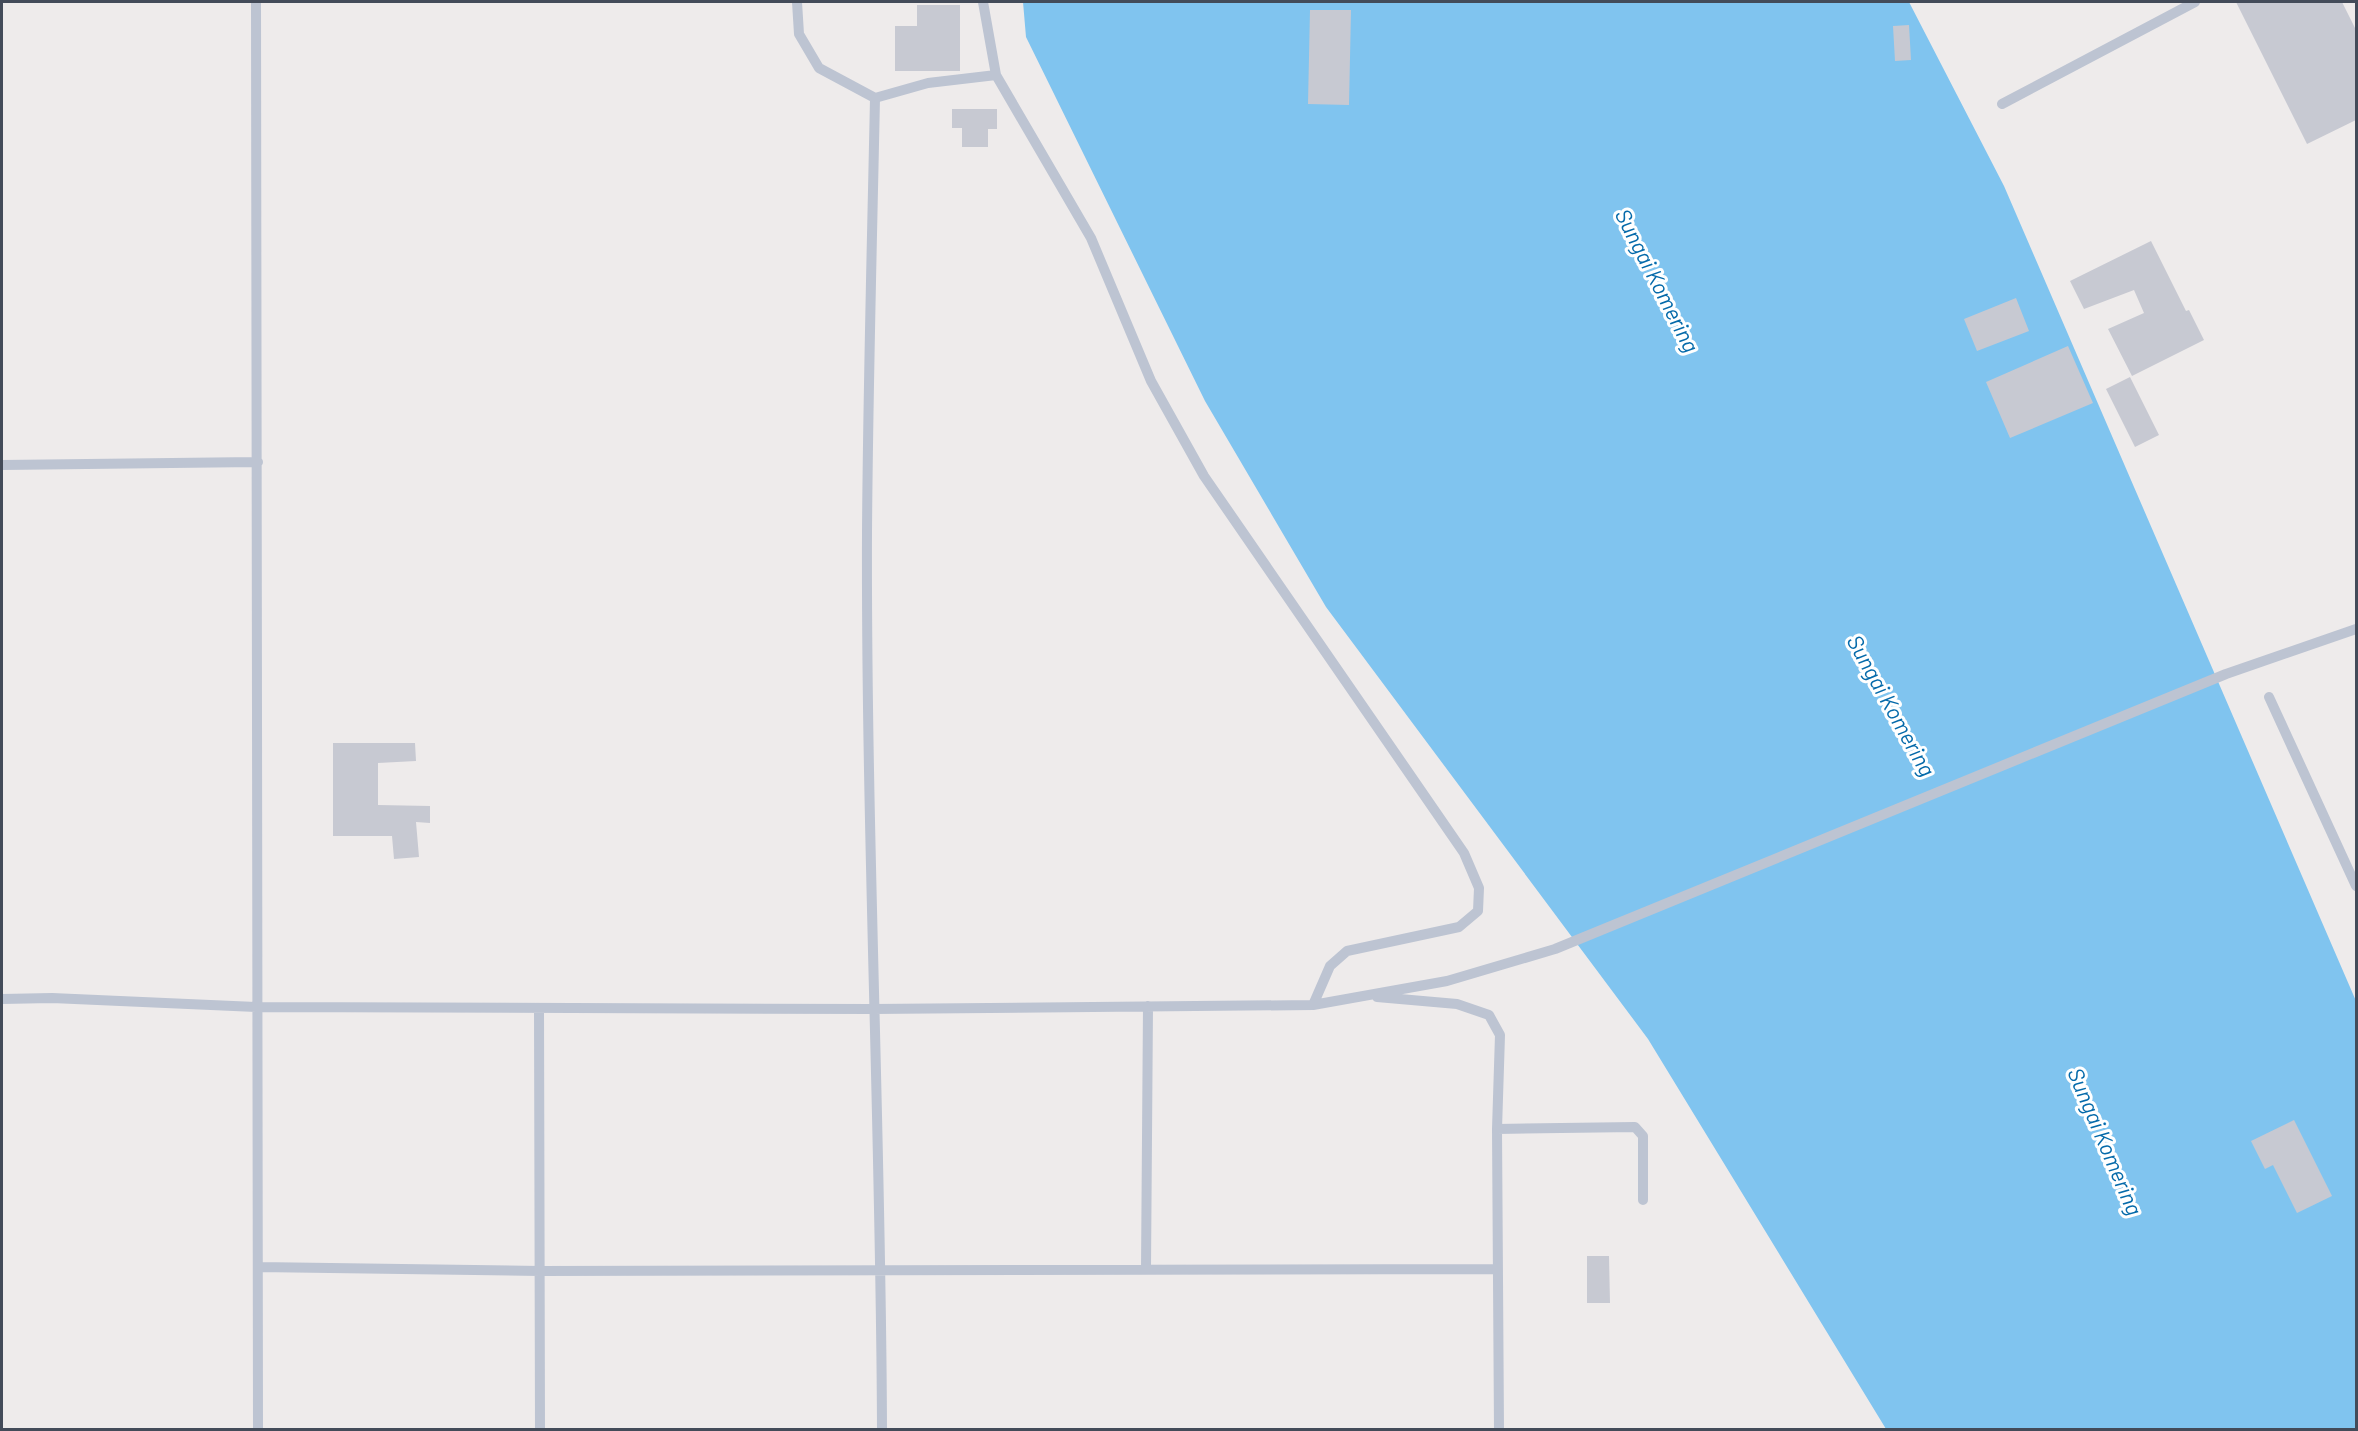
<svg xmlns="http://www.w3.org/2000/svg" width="2358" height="1431" font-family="Barlow,sans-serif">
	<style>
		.water { fill: #80c4ef }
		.building { fill: #c7c9d2 }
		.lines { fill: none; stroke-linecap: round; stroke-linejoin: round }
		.lane { stroke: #bdc4d2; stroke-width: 10 }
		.labels { text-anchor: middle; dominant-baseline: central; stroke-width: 6; stroke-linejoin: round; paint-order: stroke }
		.water-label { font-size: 22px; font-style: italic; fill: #056aaa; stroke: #fff }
	</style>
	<rect width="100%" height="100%" fill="#eeebeb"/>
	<path class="water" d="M1023,2H1909L2004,186L2356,1001V1429H1886L1648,1039L1326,607L1205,401L1026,37Z"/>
	<path class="building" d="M2236,2H2342L2356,30V120L2307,144Z
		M917,5H960V71H895V26H917Z
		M1310,10H1351L1349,105L1308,104Z
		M1909,25L1911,60L1895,61L1893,26Z
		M952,109H997V129H988V147H962V128H952Z
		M2151,241L2186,311L2189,310L2204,340L2132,376L2108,329L2144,313L2134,290L2084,309L2070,281Z
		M2016,298L2029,331L1977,351L1964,319Z
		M2068,346L2093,403L2010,438L1986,382Z
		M2130,377L2159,435L2135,447L2106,389Z
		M333,743H415L416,761L378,763V805L430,806V823L416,822L419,857L394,859L392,836H333Z
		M2294,1120L2332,1196L2297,1213L2273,1165L2265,1169L2251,1141Z
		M1587,1256H1609L1610,1303H1587Z"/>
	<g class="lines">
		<path class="lane" d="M256,2L258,1430
			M797,2L799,34L819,68L875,98C872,243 868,388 867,533C866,832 881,1131 882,1430
			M983,2L996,75L1091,238L1151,381L1204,476L1464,853L1479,888L1478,911L1459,927L1347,951L1330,966L1313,1005
			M875,98L928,83L996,75
			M2002,104L2195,2
			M2,465L258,462
			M2269,697L2356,886
			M1377,997L1457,1004L1489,1015L1500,1035L1497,1129L1499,1430
			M2,999L52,998L258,1007L873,1009L1313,1005L1447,981L1555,949L2226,674L2356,629
			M539,1008L540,1430
			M1497,1129L1635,1127L1643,1136V1200
			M258,1267L540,1271L1497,1269
			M1146,1269L1148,1006"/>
	</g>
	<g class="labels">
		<g class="water-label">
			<text transform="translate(1658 280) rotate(63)">Sungai Komering</text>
			<text transform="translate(1892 705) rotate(61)">Sungai Komering</text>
			<text transform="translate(2106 1141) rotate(67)">Sungai Komering</text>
		</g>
	</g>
	<rect width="2358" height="1431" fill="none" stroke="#434b59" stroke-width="6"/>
</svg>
